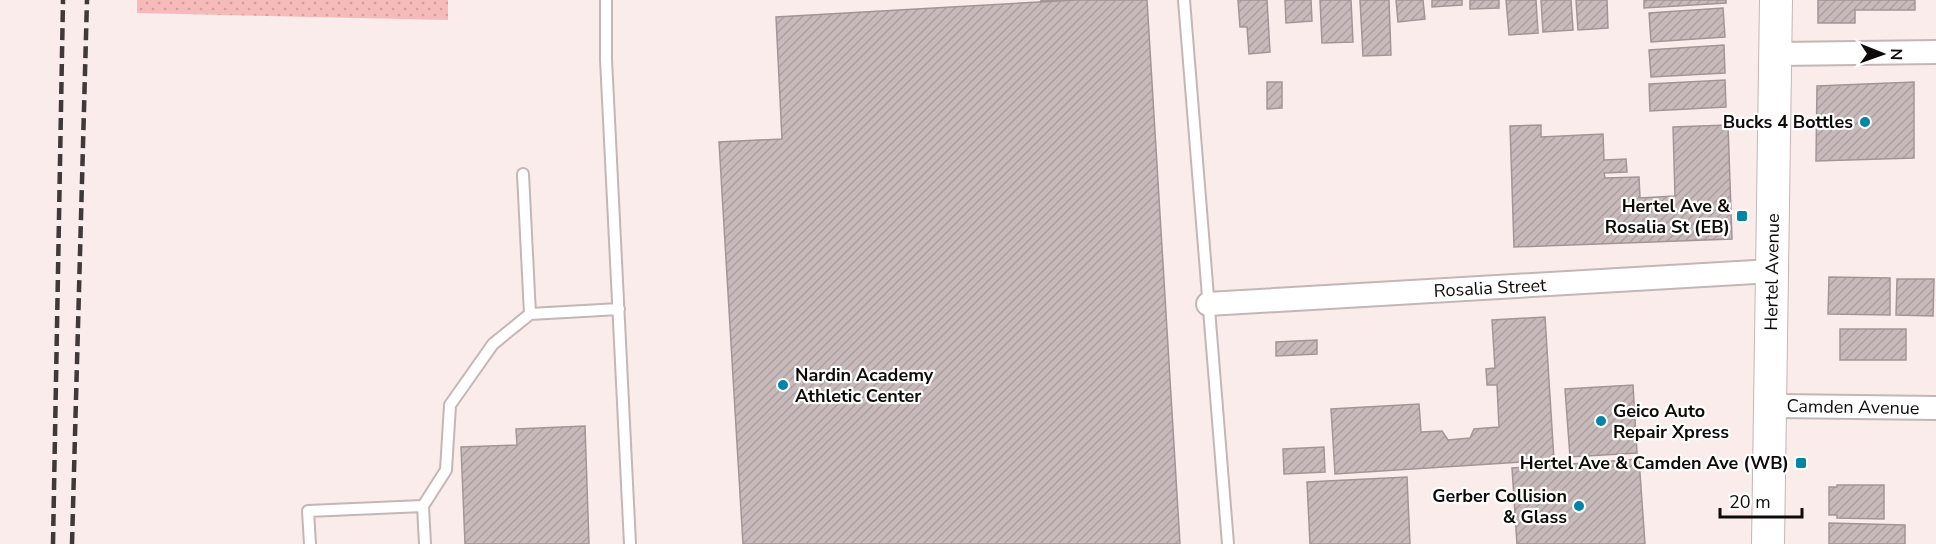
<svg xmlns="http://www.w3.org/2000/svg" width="1936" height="544" font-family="'Nunito Sans',sans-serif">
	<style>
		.park { fill: url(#park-dots) }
		.building { fill: url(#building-hatch); stroke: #a39595; stroke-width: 1.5 }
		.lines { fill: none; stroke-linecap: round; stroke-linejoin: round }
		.lane-casing { stroke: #c4b6b6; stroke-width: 14 }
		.street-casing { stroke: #c4b6b6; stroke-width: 26 }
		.secondary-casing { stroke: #c4b6b6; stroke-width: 34 }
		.lane { stroke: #fff; stroke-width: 10 }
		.street { stroke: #fff; stroke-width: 22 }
		.secondary { stroke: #fff; stroke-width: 32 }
		.rail { stroke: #403939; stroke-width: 4.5; stroke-dasharray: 12 6; stroke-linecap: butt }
		.poi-dot { fill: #0284a7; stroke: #fff; stroke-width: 2 }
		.labels { text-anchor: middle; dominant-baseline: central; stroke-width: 4.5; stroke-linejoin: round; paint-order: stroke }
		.poi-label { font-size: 18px; font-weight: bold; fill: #0f0a0a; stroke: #fff; text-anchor: end }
		.street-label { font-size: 18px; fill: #0f0a0a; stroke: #fff }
	</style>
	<defs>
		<pattern id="park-dots" width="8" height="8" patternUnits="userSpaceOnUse" patternTransform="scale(1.5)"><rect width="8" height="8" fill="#f6baba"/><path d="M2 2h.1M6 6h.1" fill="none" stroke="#d29f9f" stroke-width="1.8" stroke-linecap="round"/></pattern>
		<pattern id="building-hatch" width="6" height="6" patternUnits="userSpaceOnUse" patternTransform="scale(1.5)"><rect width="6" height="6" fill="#c8baba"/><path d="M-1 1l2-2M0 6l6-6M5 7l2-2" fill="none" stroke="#ab9f9f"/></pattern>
	</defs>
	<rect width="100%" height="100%" fill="#fbecec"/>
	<path class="park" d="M137,0H448V20L137,13Z"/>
	<path class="building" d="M1041,0H1075L1041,2Z
		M1075,0H1147L1180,544H743L719,142L782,139L776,17Z
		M1238,0H1267L1270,52L1249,54L1247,27H1240Z
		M1285,0H1311L1312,21L1286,23Z
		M1320,0H1351L1353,42L1322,43Z
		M1360,0H1389L1391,55L1363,56Z
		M1396,0H1423L1425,19L1398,22Z
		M1432,0H1462V5L1432,7Z
		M1470,0H1499V8L1470,9Z
		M1506,0H1536L1538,33L1509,35Z
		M1541,0H1571L1573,30L1543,32Z
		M1576,0H1607L1608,28L1578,30Z
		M1644,0H1726V3L1644,8Z
		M1818,0H1915V10H1855V23H1818Z
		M1723,8L1725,37L1651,42L1649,13Z
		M1724,45L1725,73L1651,77L1649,50Z
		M1725,80L1726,107L1650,111L1649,84Z
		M1267,82H1282V108L1267,109Z
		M1914,82V158L1816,161L1817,86Z
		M1541,125V137L1603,134L1604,160L1626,159L1627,172L1604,173L1605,178L1639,177L1640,198L1675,196L1673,127L1728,125L1732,239L1514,247L1510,126Z
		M1829,277L1890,278V315L1828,314Z
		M1897,279H1934L1933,316L1896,315Z
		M1545,317L1554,460L1335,474L1331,409L1419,404L1421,432L1442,431L1448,440L1470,438L1474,429L1499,427L1497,385H1487L1486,369L1495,368L1492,320Z
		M1840,329H1906V360H1840Z
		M1317,340V354L1276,356V342Z
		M1633,385L1637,453L1570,457L1565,389Z
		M585,426L589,544H465L461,447L517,445L516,429Z
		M1324,447L1325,472L1284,474L1283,449Z
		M1639,459L1645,544H1517L1512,468Z
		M1407,477L1410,544H1310L1307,482Z
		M1837,485H1884V519L1837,518V515H1829V487H1837Z
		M1829,523L1905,525V544H1829Z"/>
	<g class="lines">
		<defs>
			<path id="lane" d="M606,0V59L630,544
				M1184,0L1228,544
				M523,174L530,314
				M310,544L308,511L423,506
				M425,544L423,506L446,470L450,405L493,344L530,314L619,309"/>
			<path id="street" d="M1775,54L1936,52
				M1208,304L1772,271
				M1770,406L1936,408"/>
			<path id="secondary" d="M1768,544L1776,0"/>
		</defs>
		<use href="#lane" class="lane-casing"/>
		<use href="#street" class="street-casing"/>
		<use href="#secondary" class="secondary-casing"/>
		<use href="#lane" class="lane"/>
		<use href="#street" class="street"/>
		<use href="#secondary" class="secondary"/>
		<path class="rail" d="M53,544L63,0
			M72,544L87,0"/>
	</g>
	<g class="poi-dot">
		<circle cx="1865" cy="122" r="6"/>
		<rect x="1736" y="210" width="12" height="12" rx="3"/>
		<circle cx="783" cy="385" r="6"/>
		<circle cx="1601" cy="421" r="6"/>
		<rect x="1795" y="457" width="12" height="12" rx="3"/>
		<circle cx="1579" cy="506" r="6"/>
	</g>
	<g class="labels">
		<g class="poi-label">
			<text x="1853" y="122">Bucks 4 Bottles</text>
			<text x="1730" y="206">Hertel Ave &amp;<tspan x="1730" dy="21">Rosalia St (EB)</tspan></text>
			<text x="795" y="375" text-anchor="start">Nardin Academy<tspan x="795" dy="21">Athletic Center</tspan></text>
			<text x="1613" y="411" text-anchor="start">Geico Auto<tspan x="1613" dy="21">Repair Xpress</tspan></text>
			<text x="1789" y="463">Hertel Ave &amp; Camden Ave (WB)</text>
			<text x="1567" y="496">Gerber Collision<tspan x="1567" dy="21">&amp; Glass</tspan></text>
		</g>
		<g class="street-label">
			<text transform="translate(1772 272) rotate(-89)">Hertel Avenue</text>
			<text transform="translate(1490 288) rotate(-3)">Rosalia Street</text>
			<text transform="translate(1853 407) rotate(1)">Camden Avenue</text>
		</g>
	</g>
	<g transform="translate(1882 54) rotate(91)" stroke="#ffffff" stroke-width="4.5" paint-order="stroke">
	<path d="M0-4.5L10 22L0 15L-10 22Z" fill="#0f0a0a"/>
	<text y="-9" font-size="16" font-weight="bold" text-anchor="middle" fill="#0f0a0a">N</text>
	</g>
	<path d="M1720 508v9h82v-9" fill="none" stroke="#0f0a0a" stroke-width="3"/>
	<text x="1729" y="508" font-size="18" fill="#0f0a0a" stroke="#ffffff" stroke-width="4.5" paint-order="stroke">20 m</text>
</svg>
